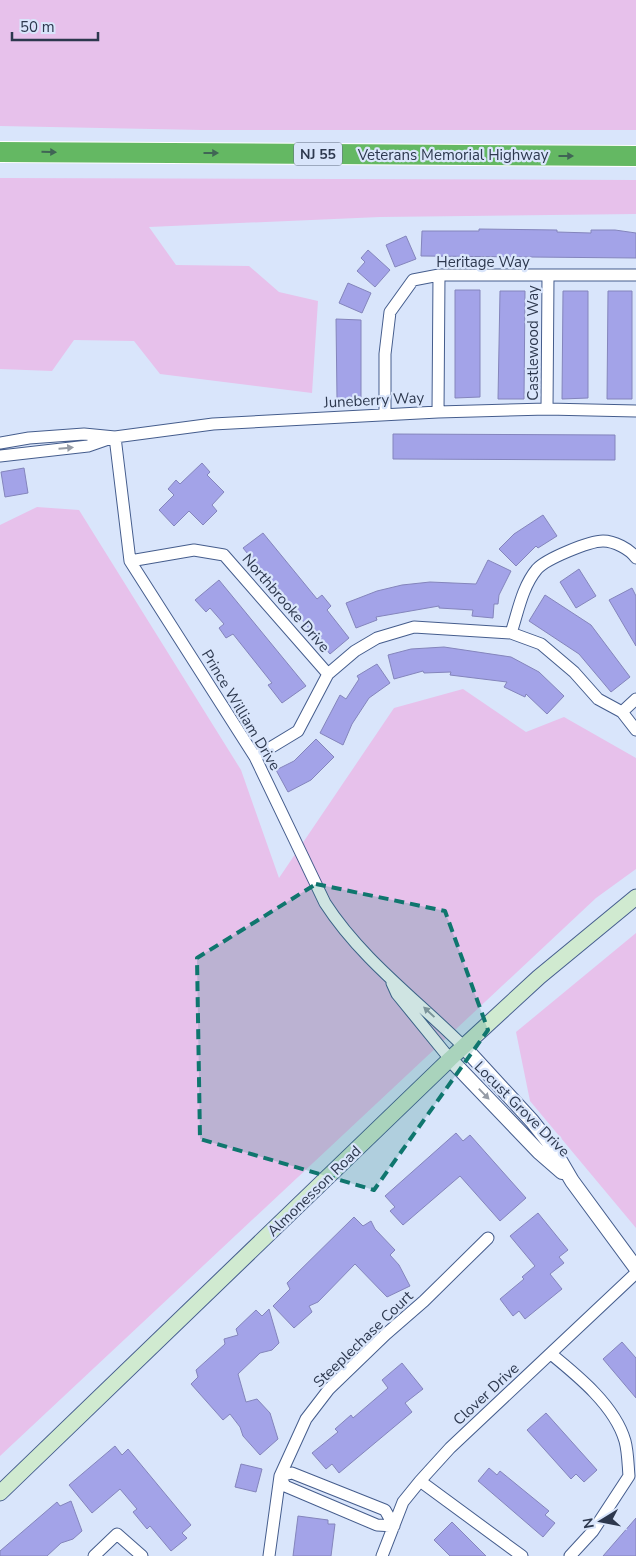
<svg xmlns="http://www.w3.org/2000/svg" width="636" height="1556" font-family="'Nunito Sans',sans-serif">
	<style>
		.green { fill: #e7c1eb }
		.building { fill: #a3a3e8; stroke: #8485bc }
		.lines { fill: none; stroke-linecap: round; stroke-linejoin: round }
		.minor-casing { stroke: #455d8d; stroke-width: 13 }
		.tertiary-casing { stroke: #455d8d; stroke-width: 16 }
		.secondary-casing { stroke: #455d8d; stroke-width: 17 }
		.motorway-casing { stroke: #fff; stroke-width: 22 }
		.minor { stroke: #fff; stroke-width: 11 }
		.tertiary { stroke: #fff; stroke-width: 14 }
		.secondary { stroke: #d0ead0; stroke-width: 15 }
		.motorway { stroke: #64b863; stroke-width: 20 }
		.oneway { fill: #406555 }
		.oneway2 { fill: #969ca6 }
		.marked { fill: #0f766e; fill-opacity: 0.2; stroke: #0f766e; stroke-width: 4; stroke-dasharray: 10 6; stroke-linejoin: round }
		.labels { text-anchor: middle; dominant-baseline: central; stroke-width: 4.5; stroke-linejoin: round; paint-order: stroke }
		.shield { fill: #d9e5fb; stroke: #616c82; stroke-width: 1 }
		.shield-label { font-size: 14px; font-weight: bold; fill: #2d384e }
		.street-label { font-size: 15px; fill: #2d384e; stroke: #d9e5fb }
	</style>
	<rect width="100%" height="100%" fill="#d9e5fb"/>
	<path class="green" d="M0,0H636V130H202L0,126Z
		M0,178L636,180V214L380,217L149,227L176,265L249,266L279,292L318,301L312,393L160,374L134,341L74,340L52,371L0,369Z
		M37,507L79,510L241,770L279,878L394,708L463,689L526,732L564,717L636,758V869L596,898L0,1456V525Z
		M636,933V1228L530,1101L516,1032Z"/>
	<path class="building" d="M479,229L557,230V232L591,233V230H615L636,233V258L421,256L422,231H479Z
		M406,236L416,259L395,267L386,245Z
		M368,250L390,270L375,287L357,271L365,262L361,258Z
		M348,283L371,293L362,313L339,303Z
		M455,290H480V397L455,398Z
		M500,291H525L524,399H498Z
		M563,291H588V398L562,399Z
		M608,291H632V399H607Z
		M336,319L361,320V398L337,399Z
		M393,434L615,435V460L393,459Z
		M202,463L210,472L207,475L224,492L212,505L217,511L203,525L189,511L174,526L159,510L174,495L168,489L176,480L180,484Z
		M24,468L28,493L5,497L1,472Z
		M543,515L557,536L538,548L536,546L516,566L499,549L514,534Z
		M263,533L317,599L322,595L331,606L327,610L349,638L330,654L243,548Z
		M488,560L511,571L499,595L498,604H494L493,618L472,616L473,610L439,608V606L376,617L377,620L356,628L346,603L377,591L402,585L430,582L476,584Z
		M579,569L596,596L576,608L560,582Z
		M219,580L306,686L282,703L268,685L272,683L233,634L226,638L219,628L224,624L210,608L206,612L195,600Z
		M632,588L636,596V646L609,600Z
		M545,595L591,625L630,677L611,692L579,654L529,621Z
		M444,647L511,657L539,672L564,696L547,714L526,694L525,697L504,687L507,682L450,675L451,672L424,673L423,671L394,679L388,655L411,649Z
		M377,664L390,683L369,698L352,724L343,745L320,733L340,695L346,699L359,679L357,676Z
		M316,739L334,757L311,780L288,792L276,770L294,761Z
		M456,1133L463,1141L470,1135L526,1198L500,1221L460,1176L403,1225L390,1211L395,1207L385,1196Z
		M538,1213L568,1250L559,1257L564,1263L550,1274L562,1289L525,1319L519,1311L513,1316L500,1299L524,1279L522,1277L535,1266L510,1236Z
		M354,1217L363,1226L371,1221L375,1229L395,1250L390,1255L399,1265L410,1286L387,1297L355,1264L318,1302L309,1306L312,1312L294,1328L273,1306L290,1289L287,1283Z
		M269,1309L279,1343L272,1350L260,1353L238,1374L246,1402L257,1399L270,1413L278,1439L260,1455L243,1436L240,1427L230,1414L223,1420L191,1384L198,1377L196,1370L225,1344L224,1339L238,1335L236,1329L256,1310L262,1316Z
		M622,1342L636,1358V1398L603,1359Z
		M402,1363L423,1389L405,1403L412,1412L339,1473L332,1464L326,1469L312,1453L338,1432L335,1429L351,1415L353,1418L388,1388L382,1380Z
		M546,1413L597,1470L584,1482L576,1474L571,1479L527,1430Z
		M115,1446L122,1455L128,1449L191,1525L182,1533L187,1538L171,1551L150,1526L147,1529L133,1512L137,1509L120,1489L92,1513L69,1485Z
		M241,1464L262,1469L256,1492L235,1487Z
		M489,1468L497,1475L500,1471L549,1511L545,1515L555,1523L543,1537L478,1481Z
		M71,1501L82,1531L73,1539L61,1543L47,1556H0V1551L57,1502L60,1506Z
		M298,1516L328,1520V1524H335L331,1556H293Z
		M636,1518V1556H603Z
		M452,1522L486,1556H450L434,1540Z"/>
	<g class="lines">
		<defs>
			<path id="minor" d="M547,409L548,277
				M438,412L439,275
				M385,414V354L390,312L413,280L439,275H636
				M115,437L130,561L255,757L325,903C361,959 417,1000 464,1047
				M0,443L29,438L84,434L115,437L213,424L438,412L547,409L636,411
				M0,456L88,446L111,438
				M130,561L194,550L224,555L328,674
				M511,633C518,612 522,587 537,569C546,559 589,541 603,541C614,541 630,549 636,558
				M622,712L636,699
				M255,757L298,731L328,674L355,651L377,638L414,627L511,633L541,644L574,672L598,699L622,712L636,730
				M392,983L397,994L450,1059
				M551,1354C578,1376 615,1406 625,1441C628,1452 628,1465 629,1476L593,1531L570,1556
				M292,1473L385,1510L394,1526L377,1525L285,1486L280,1476Z
				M420,1481L522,1556
				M94,1556L117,1534L142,1556
				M269,1556L280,1476L306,1419L329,1389L386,1334L424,1301L488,1238
				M382,1556L403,1502L420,1481L450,1448L636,1273"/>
			<path id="tertiary" d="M464,1047L532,1121L551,1145L572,1181L636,1268
				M450,1059L539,1152L562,1172"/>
			<path id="secondary" d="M0,1493L450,1059L539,977L636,897"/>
			<path id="motorway" d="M0,152L636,156"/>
		</defs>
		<use href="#minor" class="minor-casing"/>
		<use href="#tertiary" class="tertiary-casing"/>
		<use href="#secondary" class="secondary-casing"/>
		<use href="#motorway" class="motorway-casing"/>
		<use href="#minor" class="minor"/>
		<use href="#tertiary" class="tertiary"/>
		<use href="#secondary" class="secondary"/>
		<use href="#motorway" class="motorway"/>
	</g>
	<defs><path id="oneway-solid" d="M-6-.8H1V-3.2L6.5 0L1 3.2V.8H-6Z" transform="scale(1.25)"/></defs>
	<g class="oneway">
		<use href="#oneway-solid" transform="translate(49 152) rotate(1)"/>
		<use href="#oneway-solid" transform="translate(211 153)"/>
		<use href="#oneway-solid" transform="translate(566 156)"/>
	</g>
	<g class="oneway2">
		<use href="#oneway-solid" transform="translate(66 448) rotate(-5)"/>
		<use href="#oneway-solid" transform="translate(429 1012) rotate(-137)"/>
		<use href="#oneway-solid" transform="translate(484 1094) rotate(46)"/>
	</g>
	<path class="marked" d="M316,884L445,911L488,1030L374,1190L200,1139L197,958Z"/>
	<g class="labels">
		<rect class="shield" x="294" y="142.5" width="48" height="23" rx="4"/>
		<g class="shield-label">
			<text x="318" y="154">NJ 55</text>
		</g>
		<g class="street-label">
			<text x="453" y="155">Veterans Memorial Highway</text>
			<text x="483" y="262">Heritage Way</text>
			<text transform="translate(533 343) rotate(-90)">Castlewood Way</text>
			<text transform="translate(374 400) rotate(-3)">Juneberry Way</text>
			<text transform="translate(286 603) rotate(49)">Northbrooke Drive</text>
			<text transform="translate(241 710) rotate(59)">Prince William Drive</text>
			<text transform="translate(522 1109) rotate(45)">Locust Grove Drive</text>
			<text transform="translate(314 1191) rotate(-44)">Almonesson Road</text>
			<text transform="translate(363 1339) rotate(-44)">Steeplechase Court</text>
			<text transform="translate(486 1394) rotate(-43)">Clover Drive</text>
		</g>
	</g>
	<g transform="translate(601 1521) rotate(260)" stroke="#d9e5fb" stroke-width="4" paint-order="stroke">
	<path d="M0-4L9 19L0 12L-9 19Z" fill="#2d384e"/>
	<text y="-8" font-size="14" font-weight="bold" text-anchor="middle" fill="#2d384e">N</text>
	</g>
	<path d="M12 32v8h86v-8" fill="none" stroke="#2d384e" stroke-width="2.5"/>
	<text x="20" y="32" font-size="15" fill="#2d384e" stroke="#d9e5fb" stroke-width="4" paint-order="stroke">50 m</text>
</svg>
